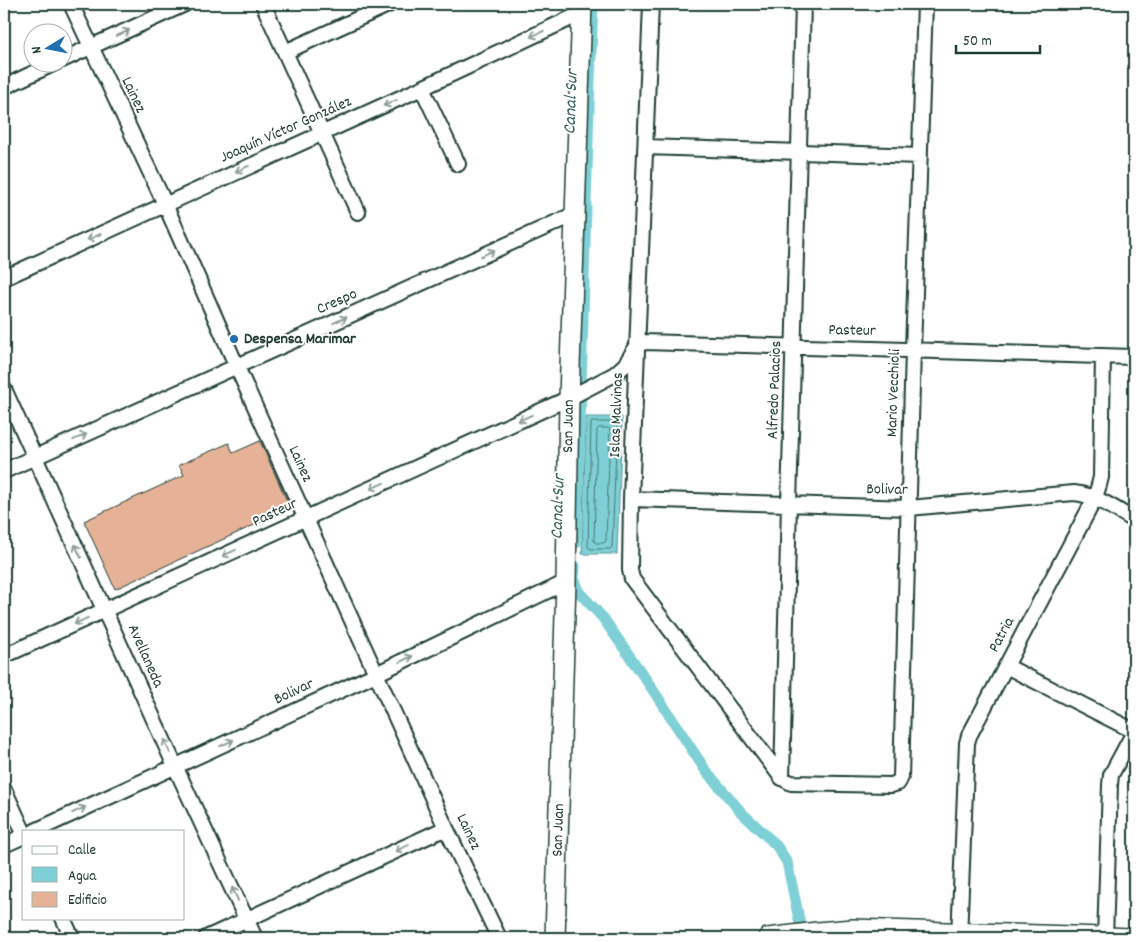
<svg xmlns="http://www.w3.org/2000/svg" width="1138" height="942" font-family="Dekko,sans-serif">
	<style>
		.water { fill: #7fd0d6; stroke: #599595 }
		.lines { fill: none; stroke-linecap: round; stroke-linejoin: round }
		.shore { stroke: #457875; stroke-width: 1 }
		.canal { stroke: #7fd0d6; stroke-width: 11 }
		.building { fill: #e5b298; stroke: #1f3d34 }
		.street-casing { stroke: #1f3d34; stroke-width: 18 }
		.secondary-casing { stroke: #1f3d34; stroke-width: 22 }
		.street { stroke: #fff; stroke-width: 14 }
		.secondary { stroke: #fff; stroke-width: 19 }
		.oneway { stroke: #8f9e9a }
		.poi-dot { fill: #1f6fb2; stroke: #fff; stroke-width: 2 }
		.labels { text-anchor: middle; dominant-baseline: central; stroke-width: 4; stroke-linejoin: round; paint-order: stroke }
		.street-label { font-size: 16px; fill: #1f3d34; stroke: #fff }
		.poi-label { font-size: 16px; font-weight: bold; fill: #1f3d34; stroke: #fff; text-anchor: start }
		.water-label { font-size: 18px; font-style: italic; fill: #37625c; stroke: #fff }
	</style>
	<rect width="100%" height="100%" fill="#fff"/>
	<filter id="ink" filterUnits="userSpaceOnUse"><feTurbulence type="fractalNoise" baseFrequency=".02" numOctaves="2"/><feDisplacementMap in="SourceGraphic" scale="10" xChannelSelector="R" yChannelSelector="G"/><feConvolveMatrix kernelMatrix="1 2 1 2 8 2 1 2 1" color-interpolation-filters="sRGB"/></filter>
	<g filter="url(#ink)">
		<path class="water" d="M586,417H622L617,554H582Z"/>
		<g class="lines">
			<path class="shore" d="M592,422H614L617,424L612,547L610,549H590L588,547L591,424Z
				M599,428H608L610,430L606,541L604,543H596L594,541L597,430Z"/>
			<path class="canal" d="M576,543C583,363 585,183 593,4
				M575,566L574,578L580,593L603,618L649,684L706,771L742,813L776,845L787,862L803,938"/>
		</g>
		<path class="building" d="M260,441L288,503L287,510L115,589L84,521L184,475L179,465L229,443L233,453Z"/>
		<g class="lines">
			<defs>
				<path id="street" d="M71,4L165,204L237,367L446,828L499,938
					M263,4L358,212
					M651,4L631,499L630,570L632,579L782,778L791,783L891,785L898,783L901,777L913,350L925,4
					M285,52L390,4
					M62,60L185,4
					M4,87L57,62
					M422,88L458,164
					M646,147L920,156
					M4,278L422,88L582,13
					M4,389L175,766L255,938
					M4,471L575,214
					M631,499L909,508L1074,493C1096,495 1115,509 1134,520
					M4,656L569,398L615,374L625,365L637,346L644,342C807,348 971,351 1134,357
					M1006,666L1134,731
					M782,778L789,504L803,4
					M4,789L24,833
					M35,831L376,674L566,582
					M4,845L24,836
					M63,918L72,938
					M206,938L446,828
					M959,938L967,743L969,736L1095,498L1099,485L1101,477L1103,356
					M1105,938L1110,785L1111,775L1134,732"/>
				<g id="secondary">
					<path id="s1" d="M555,938L566,582L569,398L582,4"/>
					<path d="M768,938L817,932L853,929L1134,938"/>
				</g>
			</defs>
			<use href="#street" class="street-casing"/>
			<use href="#secondary" class="secondary-casing"/>
			<use href="#street" class="street"/>
			<use href="#secondary" class="secondary"/>
		</g>
		<defs><path id="oneway-shaft" d="M-6 0H5M1.5-3L5.5 0L1.5 3" fill="none" stroke-width="1.6" stroke-linecap="round" stroke-linejoin="round" transform="scale(1.25)"/></defs>
		<g class="oneway">
			<use href="#oneway-shaft" transform="translate(123 33) rotate(-25)"/>
			<use href="#oneway-shaft" transform="translate(537 34) rotate(155)"/>
			<use href="#oneway-shaft" transform="translate(390 103) rotate(156)"/>
			<use href="#oneway-shaft" transform="translate(242 169) rotate(156)"/>
			<use href="#oneway-shaft" transform="translate(94 237) rotate(156)"/>
			<use href="#oneway-shaft" transform="translate(488 253) rotate(-24)"/>
			<use href="#oneway-shaft" transform="translate(340 320) rotate(-24)"/>
			<use href="#oneway-shaft" transform="translate(525 418) rotate(155)"/>
			<use href="#oneway-shaft" transform="translate(80 437) rotate(-24)"/>
			<use href="#oneway-shaft" transform="translate(377 486) rotate(155)"/>
			<use href="#oneway-shaft" transform="translate(78 551) rotate(-115)"/>
			<use href="#oneway-shaft" transform="translate(229 553) rotate(155)"/>
			<use href="#oneway-shaft" transform="translate(81 621) rotate(155)"/>
			<use href="#oneway-shaft" transform="translate(406 659) rotate(-26)"/>
			<use href="#oneway-shaft" transform="translate(227 743) rotate(-25)"/>
			<use href="#oneway-shaft" transform="translate(167 746) rotate(-114)"/>
			<use href="#oneway-shaft" transform="translate(79 810) rotate(-25)"/>
			<use href="#oneway-shaft" transform="translate(402 848) rotate(155)"/>
			<use href="#oneway-shaft" transform="translate(235 894) rotate(-115)"/>
		</g>
	</g>
	<circle class="poi-dot" cx="234" cy="339" r="5"/>
	<g class="labels">
		<g class="street-label">
			<text transform="translate(133 95) rotate(65)">Lainez</text>
			<text transform="translate(286 130) rotate(-24)">Joaquín Víctor González</text>
			<text transform="translate(337 302) rotate(-24)">Crespo</text>
			<text transform="translate(852 331) rotate(1)">Pasteur</text>
			<text transform="translate(775 390) rotate(-88)">Alfredo Palacios</text>
			<text transform="translate(894 393) rotate(-88)">Mario Vecchioli</text>
			<text transform="translate(617 415) rotate(-88)">Islas Malvinas</text>
			<text stroke="none"><textPath href="#s1" startOffset="512">San Juan</textPath></text>
			<text transform="translate(300 464) rotate(66)">Lainez</text>
			<text transform="translate(887 490) rotate(1)">Bolivar</text>
			<text transform="translate(275 513) rotate(-25)">Pasteur</text>
			<text transform="translate(1002 635) rotate(-62)">Patria</text>
			<text transform="translate(145 656) rotate(66)">Avellaneda</text>
			<text transform="translate(294 692) rotate(-25)">Bolivar</text>
			<text stroke="none"><textPath href="#s1" startOffset="108">San Juan</textPath></text>
			<text transform="translate(468 832) rotate(65)">Lainez</text>
		</g>
		<g class="poi-label">
			<text x="244" y="339">Despensa Marimar</text>
		</g>
		<g class="water-label">
			<text transform="translate(572 102) rotate(-88)">Canal Sur</text>
			<text transform="translate(559 507) rotate(-88)">Canal Sur</text>
		</g>
	</g>
	<rect width="1138" height="942" fill="none" stroke="#fff" stroke-width="20"/>
	<rect x="10" y="10" width="1118" height="922" fill="none" stroke="#1f3d34" stroke-width="2" filter="url(#ink)"/>
	<rect x="22" y="830" width="162" height="90" fill="#ffffff" stroke="#a5b1ae"/>
	<rect x="32" y="846" width="25" height="8" fill="#ffffff" stroke="#a5b1ae"/>
	<text x="68" y="854" font-size="15" fill="#1f3d34">Calle</text>
	<rect x="32" y="867" width="25" height="15" fill="#7fd0d6" stroke="#a5b1ae"/>
	<text x="68" y="880" font-size="15" fill="#1f3d34">Agua</text>
	<rect x="32" y="892" width="25" height="15" fill="#e5b298" stroke="#a5b1ae"/>
	<text x="68" y="904" font-size="15" fill="#1f3d34">Edificio</text>
	<g transform="translate(48 48) rotate(260)"><circle r="24" fill="#ffffff" stroke="#a5b1ae"/>
	<path d="M0-4L9 19L0 12L-9 19Z" fill="#1f6fb2"/>
	<text y="-8" font-size="14" font-weight="bold" text-anchor="middle" fill="#1f3d34">N</text>
	</g>
	<path d="M956 45v8h84v-8" fill="none" stroke="#1f3d34" stroke-width="2.5"/>
	<text x="963" y="45" font-size="15" fill="#1f3d34" stroke="#ffffff" stroke-width="4" paint-order="stroke">50 m</text>
</svg>
